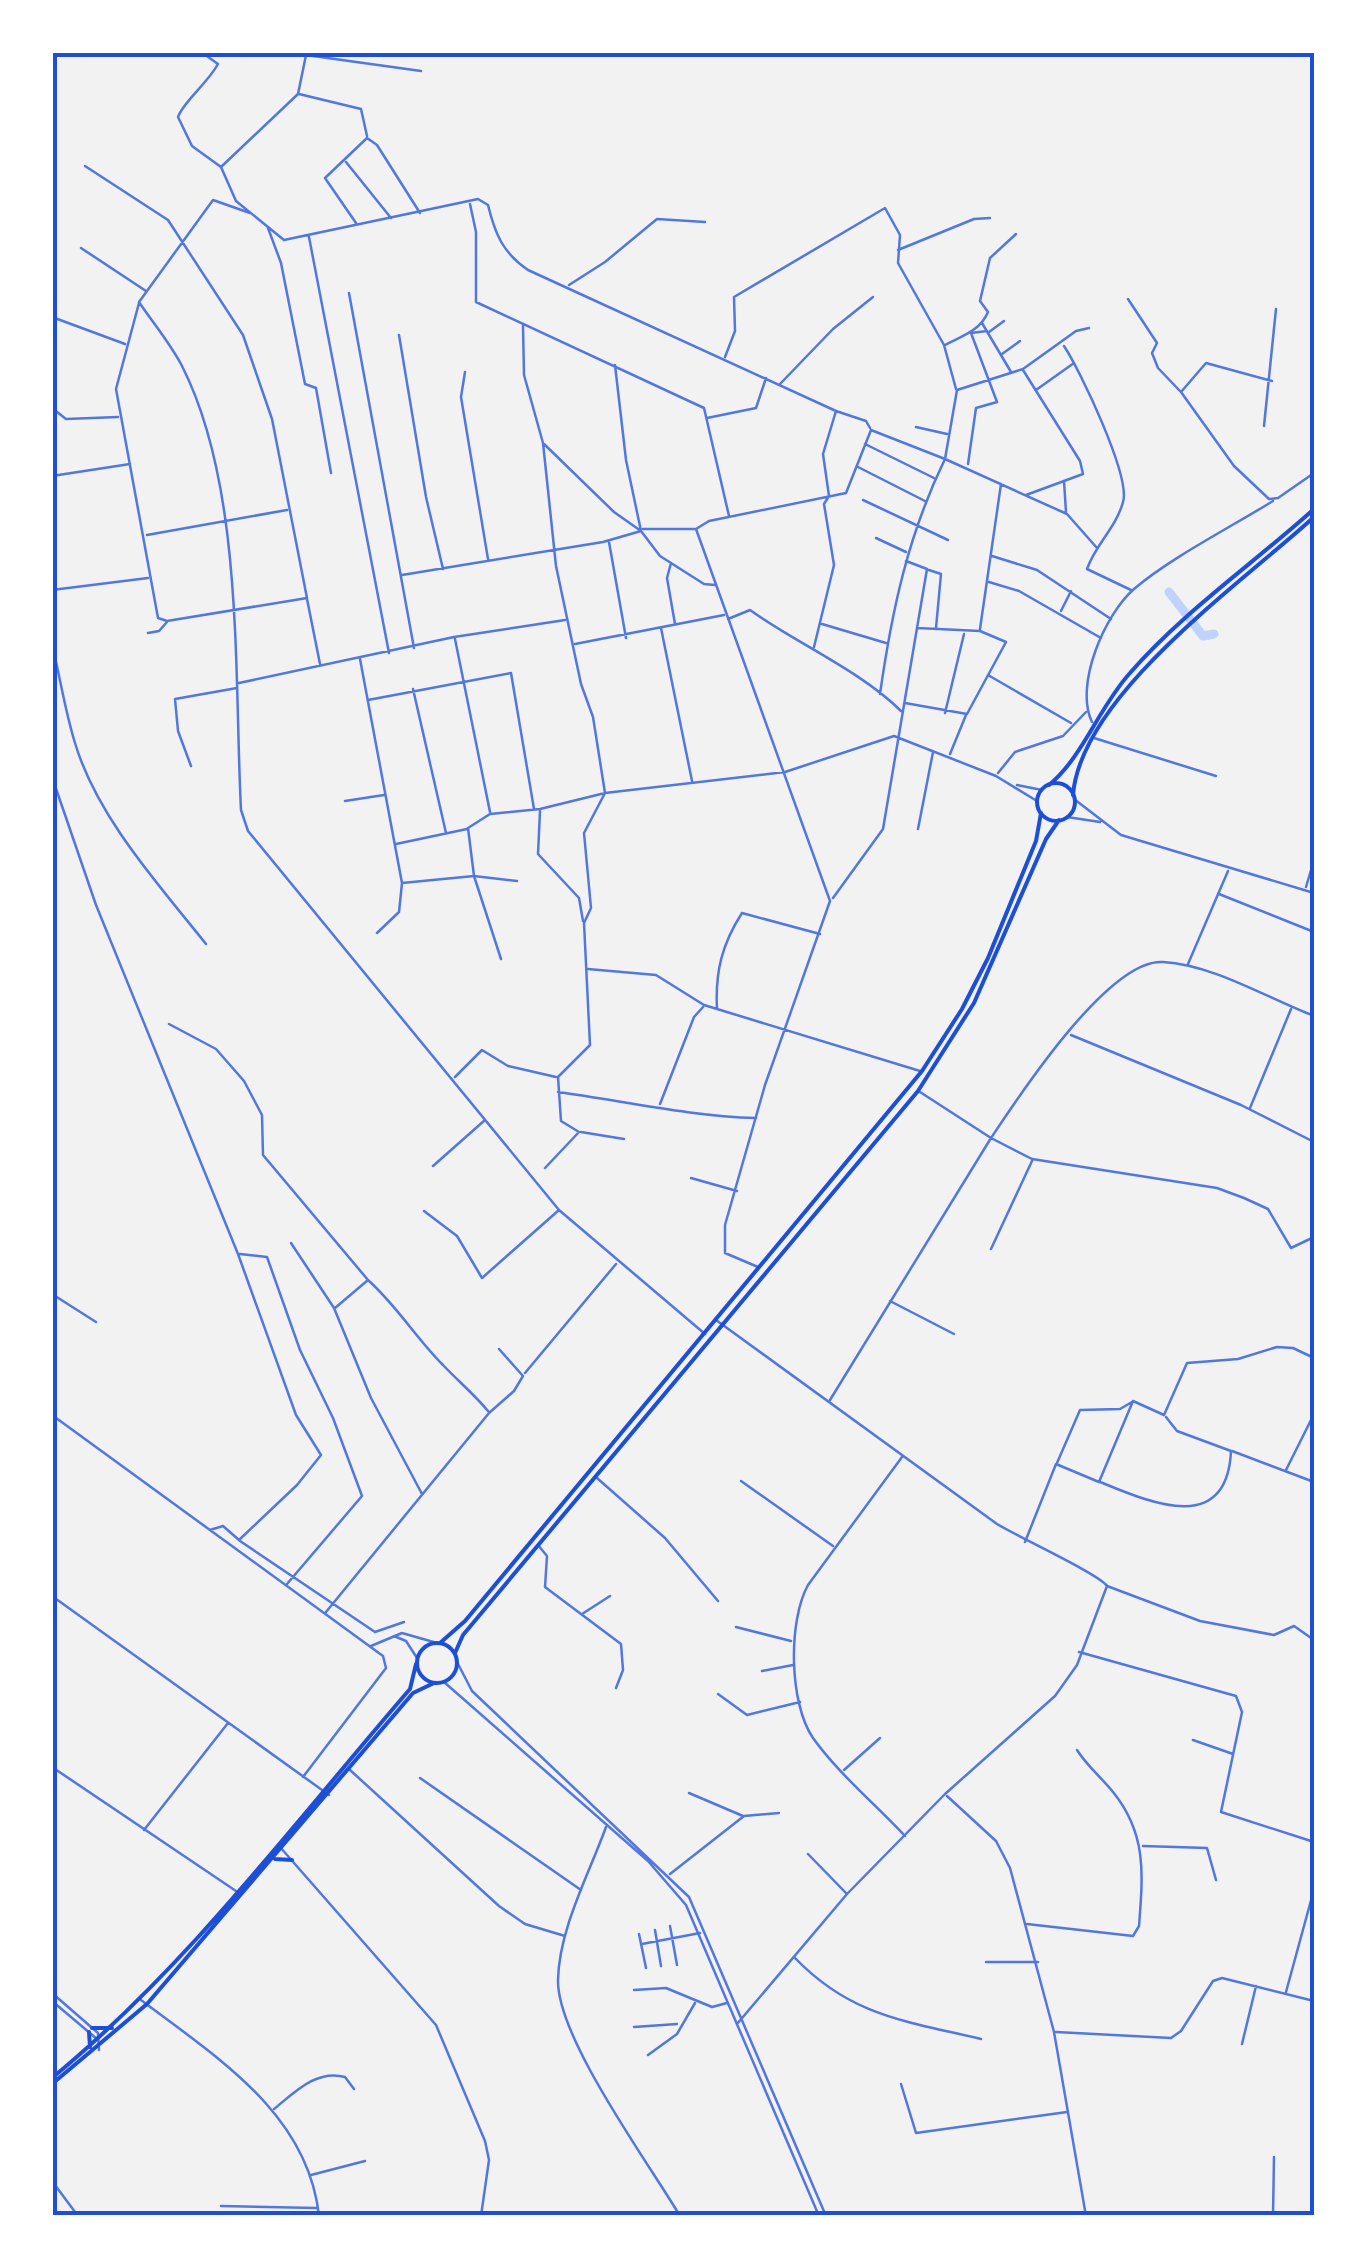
<svg xmlns="http://www.w3.org/2000/svg" width="1367" height="2268" font-family="'Times New Roman',serif">
	<style>
		.lines { fill: none; stroke-linecap: round; stroke-linejoin: round }
		.river { stroke: #bfd3fe; stroke-width: 9 }
		.minor { stroke: #5277de; stroke-width: 2.5 }
		.tertiary { stroke: #5277de; stroke-width: 2.5 }
		.primary { stroke: #1d4ed8; stroke-width: 4 }
		.neatline { fill: none; stroke: #1d4ed8; stroke-width: 4 }
	</style>
	<rect width="100%" height="100%" fill="#f2f2f2"/>
	<g class="lines">
		<path class="river" d="M1169,592L1203,636L1214,634"/>
		<path class="minor" d="M201,52L218,64C207,84 183,102 178,117L192,146L221,167L236,201L284,240L478,199L488,205C495,234 503,253 528,270L836,411L823,454L829,496L824,504L834,565L814,647
			M299,94L361,109L367,136
			M346,162L391,218
			M85,166L168,220L243,335L272,419L307,598L167,621L158,618L116,389L139,303
			M221,167L298,94L306,55L421,71
			M470,204L476,232V302L704,408L729,516
			M250,213L213,200L139,302C153,323 170,343 182,366C244,488 234,675 241,810L248,831L559,1210
			M356,223L325,178L367,138L377,145L420,213
			M268,228L281,263L305,384L316,388L331,473
			M309,237L389,653
			M81,248L146,291
			M898,250L974,219L990,218
			M569,285L605,262L657,219L705,222
			M349,293L414,648
			M1128,299L1157,343L1152,353L1158,368L1180,391
			M52,317L125,344
			M982,323L1011,372
			M523,326L524,375L543,443L556,566L581,684L593,717L605,793L584,833L591,908L584,923L590,1045L558,1077L561,1121L579,1132L545,1168
			M989,332L1004,321
			M399,335L426,497L443,569
			M945,345C962,336 980,331 988,312L980,301L990,258L1016,234
			M1064,346C1080,370 1131,477 1123,502C1116,528 1095,545 1087,569L1131,590
			M1002,354L1020,341
			M725,357L735,331L734,297L885,208L900,235L898,263L944,345L956,389
			M1023,370L1080,461L1083,474L1026,495
			M465,372L461,397L488,559
			M1272,381L1206,363L1181,392L1234,466L1269,499L1278,498L1314,473
			M780,384L833,329L873,297
			M1036,390L1074,363
			M52,408L66,419L118,417
			M836,411L866,421L870,428
			M707,418L756,408L766,378
			M1264,426L1276,309
			M916,427L947,434
			M544,444L614,512L641,531L660,556L704,584L715,585
			M865,444L934,478
			M968,464L976,408L997,402L971,333L987,331
			M858,467L925,501
			M52,476L130,464
			M1064,481L1066,512
			M863,500L948,540
			M643,529H695
			M147,535L287,510
			M876,538L906,552
			M609,542L626,638
			M992,556L1037,570L1111,619
			M671,563L667,578L675,624
			M929,570L941,574L936,628
			M402,575L603,542L641,531L626,460L615,365
			M989,582L1019,591L1101,638
			M52,590L148,578
			M307,599L320,664
			M1061,611L1071,591
			M728,619L750,610C796,643 861,671 901,711
			M822,624L886,643
			M661,628L692,781
			M980,629L1001,484
			M148,633L159,631L167,622
			M455,639L490,812
			M52,644C60,677 65,711 75,743C97,817 159,885 206,944
			M575,644L724,615
			M360,659L402,883
			M988,675L1071,723
			M239,683L454,637L565,620
			M413,689L446,833
			M880,694C892,610 908,535 945,459L1067,514L1097,548
			M368,700L511,673L534,809
			M905,703L967,714L1006,642L980,631L917,628
			M945,713L964,634
			M1092,722C1074,685 1105,614 1134,589C1170,558 1231,527 1273,501
			M1094,738L1216,776
			M950,754L966,715
			M191,766L178,731L175,699L237,688
			M998,773L1015,752L1063,736L1086,712
			M52,777L96,905L238,1254L296,1415L321,1455L297,1485L239,1540L223,1526L210,1530
			M1017,785L1042,790
			M1074,799L1121,835L1314,893
			M345,801L384,795
			M540,811L538,854L579,898L583,921
			M1067,817L1100,822
			M918,829L933,752
			M396,844L467,829
			M1306,887L1314,860
			M1219,894L1314,932
			M833,898L883,829L927,569L906,561
			M377,933L399,912L402,883L474,876L517,881
			M501,959L474,876L468,828L490,814L540,809L605,793L785,772L894,736L996,776L1037,801
			M1188,964L1228,871
			M588,969L656,975L704,1005L920,1071
			M717,1009C715,972 722,944 742,913L820,934
			M169,1024L216,1049L244,1081L262,1115L263,1155L368,1280
			M1071,1035L1241,1105L1314,1142
			M455,1077L482,1050L508,1066L556,1077
			M558,1092C624,1101 689,1116 756,1118
			M920,1092L991,1138C1019,1096 1109,958 1163,962C1214,965 1267,998 1314,1016
			M660,1104L694,1017L703,1007
			M1250,1108L1291,1009
			M581,1132L624,1139
			M433,1166L485,1120
			M691,1178L737,1191
			M424,1211L457,1236L482,1278L559,1210L705,1334
			M291,1243L334,1308L371,1398L422,1494
			M991,1249L1032,1161
			M240,1254L267,1257L300,1350L333,1418L362,1496L287,1584
			M758,1267L725,1253V1225L765,1085L830,901L696,529L709,521L846,493L871,430L945,459L957,390L1023,369L1076,331L1089,328
			M52,1294L96,1322
			M890,1301L954,1334
			M335,1308L368,1280C397,1306 416,1338 443,1365C458,1381 474,1394 488,1411
			M525,1373L616,1264
			M830,1400L991,1138L1032,1159L1217,1188L1244,1198L1268,1209L1291,1248L1314,1237
			M52,1415L383,1656L386,1668L303,1777
			M1232,1451L1314,1482
			M902,1457L808,1585C788,1621 789,1703 813,1738C838,1773 875,1804 905,1836
			M1057,1463L1080,1410L1120,1409L1132,1402
			M1286,1470L1314,1414
			M597,1478L665,1538L718,1601
			M741,1481L833,1546
			M1100,1482C1149,1502 1227,1537 1231,1451L1177,1431L1166,1417
			M240,1541L375,1632L404,1622
			M1025,1542L1056,1464L1099,1482L1133,1401L1164,1415L1187,1363L1238,1359L1277,1347L1293,1348L1314,1358
			M538,1545L547,1556L545,1587L621,1644L623,1670L616,1688
			M1107,1586L1200,1621L1274,1635L1294,1626L1314,1640
			M52,1596L329,1795
			M326,1612L489,1413L514,1391L523,1376L499,1349
			M582,1614L610,1596
			M736,1627L791,1641
			M394,1636L406,1641L417,1658
			M371,1646L402,1633L437,1643
			M1079,1652L1236,1696L1242,1712L1221,1812L1314,1842
			M762,1671L793,1665
			M718,1694L747,1715L800,1702
			M1193,1740L1233,1754
			M52,1767L236,1891
			M350,1770L499,1906L525,1924L565,1936
			M844,1770L880,1738
			M420,1778L581,1890
			M689,1793L743,1816
			M606,1827C589,1874 559,1929 558,1980C557,2038 648,2162 680,2216
			M144,1830L228,1723
			M1143,1846L1207,1848L1216,1880
			M280,1847L436,2025L485,2141L489,2160L481,2216
			M808,1854L846,1893
			M670,1874L744,1816L779,1813
			M1027,1924L1133,1936L1139,1926C1143,1874 1147,1834 1113,1792C1101,1777 1087,1766 1077,1750
			M670,1926L677,1965
			M655,1930L661,1966
			M639,1934L646,1968
			M642,1944L700,1933
			M795,1958C851,2016 905,2021 981,2039
			M986,1962H1038
			M634,1990L666,1988L712,2007L727,2003
			M1286,1992L1313,1893
			M141,2000C216,2057 308,2113 319,2216
			M634,2027L677,2024
			M1056,2032L1171,2038L1181,2031L1213,1981L1222,1978L1314,2001
			M1242,2044L1256,1986
			M648,2055L677,2034L695,2003
			M901,2084L916,2133L1067,2112
			M274,2109C295,2092 317,2069 345,2077L354,2089
			M311,2175L365,2161
			M52,2181L78,2216
			M221,2206L316,2208
			M1273,2216L1274,2157"/>
		<path class="tertiary" d="M716,1320L997,1524C1018,1537 1099,1574 1107,1586L1077,1665L1055,1696L945,1794L847,1894L737,2024
			M457,1662L472,1691L689,1897L826,2216
			M444,1682L648,1861L686,1905L819,2216
			M947,1796L996,1841L1010,1868L1054,2032L1086,2216
			M52,1993L98,2033L99,2050
			M52,2001L97,2039"/>
		<path class="primary" d="M1037 802a19 19 0 1 1 38 0a19 19 0 1 1-38 0Z
			M1049,785C1083,757 1099,707 1130,673C1183,612 1254,563 1314,509
			M1073,795C1081,695 1243,582 1314,517
			M417 1663a20 20 0 1 1 40 0a20 20 0 1 1-40 0Z
			M440,1643L465,1621L922,1071L962,1009L988,958L1036,841L1041,813
			M455,1653L463,1635L918,1091L974,1003L1046,839L1059,820
			M275,1859L292,1860
			M92,2028H112
			M89,2032L90,2047
			M52,2078C188,1966 295,1822 410,1689L416,1664
			M52,2084L147,2004L413,1693L434,1683"/>
	</g>
	<rect width="1367" height="2268" fill="none" stroke="#ffffff" stroke-width="110"/>
	<rect x="55" y="55" width="1257" height="2158" class="neatline"/>
</svg>
